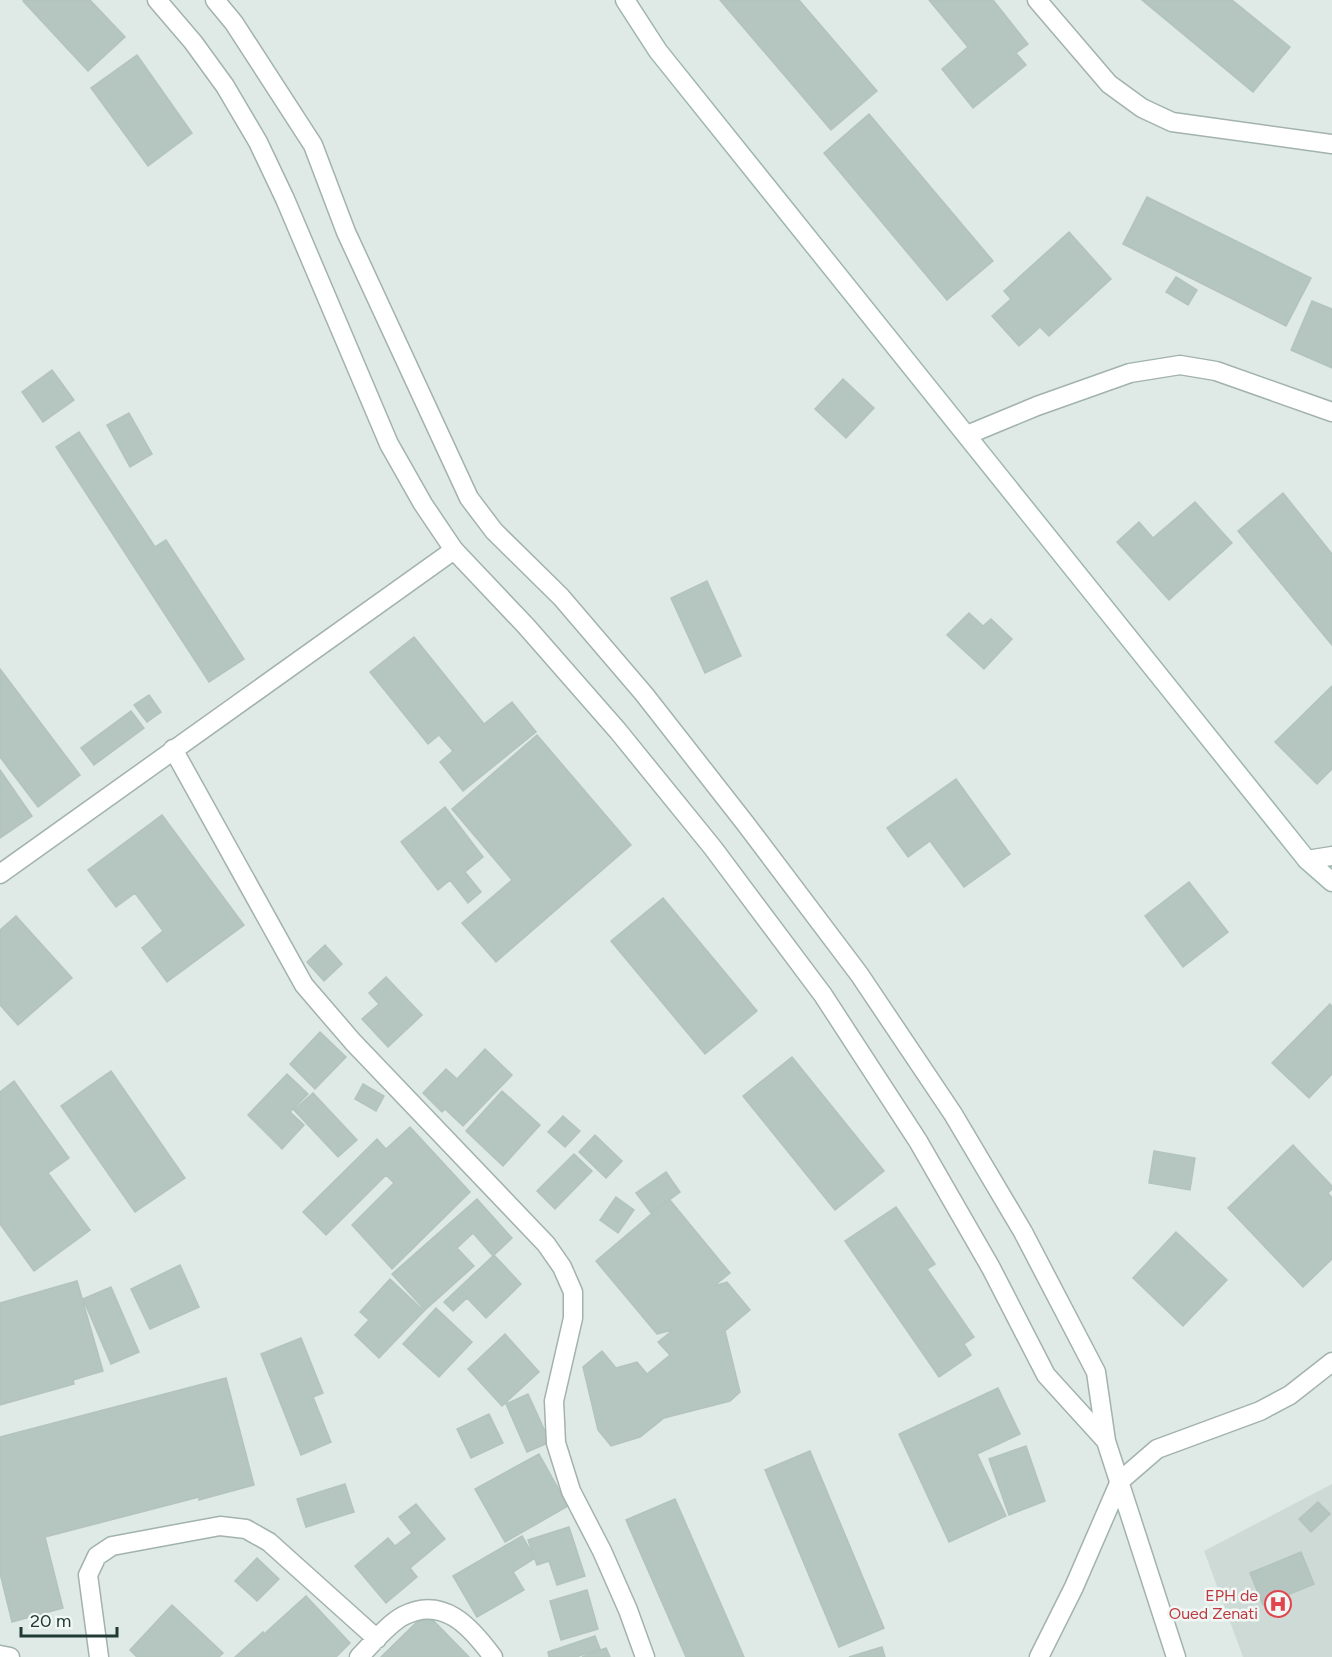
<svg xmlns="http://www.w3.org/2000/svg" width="1332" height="1657" font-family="Figtree,sans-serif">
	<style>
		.built { fill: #cedad5 }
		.building { fill: #b5c5bf; stroke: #b2c4bd; stroke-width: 1.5 }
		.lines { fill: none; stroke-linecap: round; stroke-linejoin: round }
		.minor-casing { stroke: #a2b2ad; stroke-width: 21 }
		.tertiary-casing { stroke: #a2b2ad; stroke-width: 21 }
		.secondary-casing { stroke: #9fb6ae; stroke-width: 21 }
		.minor { stroke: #fff; stroke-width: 18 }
		.tertiary { stroke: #fff; stroke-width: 18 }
		.secondary { stroke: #fff; stroke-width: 18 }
		.labels { text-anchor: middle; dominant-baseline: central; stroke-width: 5; stroke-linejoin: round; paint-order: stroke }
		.health-label { font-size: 16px; fill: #be3a42; stroke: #f0f7f4; text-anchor: end }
	</style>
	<rect width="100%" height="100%" fill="#dfeae6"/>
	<path class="built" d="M1332,1484V1657H1243L1204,1551Z"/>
	<path class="building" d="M24,0H90L125,37L88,71L23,1Z
		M720,0H799L877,91L831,130Z
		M929,0H993L1028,44L1016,53L1026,65L973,108L942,69L968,47Z
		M1142,0H1232L1290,47L1253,92Z
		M137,55L192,133L148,166L91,88Z
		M869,114L993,261L947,300L824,153Z
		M1147,197L1311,278L1286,326L1123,244Z
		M1069,232L1111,279L1049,336L1040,327L1019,346L992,316L1011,299L1004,291Z
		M1176,277L1197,290L1188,305L1166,292Z
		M1312,301L1332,309V368L1291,350Z
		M52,370L74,400L43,422L22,392Z
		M843,379L874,408L846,438L815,409Z
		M129,413L152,454L130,467L107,425Z
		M79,432L155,547L166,540L244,659L209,682L56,447Z
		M1283,493L1332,554V645L1238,531Z
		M1195,502L1232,543L1169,600L1117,542L1139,522L1153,538Z
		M707,581L741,656L705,673L671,598Z
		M969,613L983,626L991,619L1012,639L984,669L947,635Z
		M414,637L484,724L512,702L536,732L463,791L440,762L453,751L439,735L428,744L370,672Z
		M0,669L80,775L38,807L0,757Z
		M1332,686V769L1317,784L1275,742Z
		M149,695L161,712L147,722L134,705Z
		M131,711L144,728L94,765L81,748Z
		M537,735L631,845L496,962L462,923L512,880L452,809Z
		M0,770L32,816L0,838Z
		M956,779L1010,854L964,887L930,841L908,857L887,828Z
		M445,807L483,857L465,872L481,892L468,903L450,880L438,890L401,842Z
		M162,815L244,925L167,982L142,948L163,931L135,893L116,907L88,870Z
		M1189,882L1228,932L1183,967L1145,916Z
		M663,898L757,1011L705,1054L611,941Z
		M16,916L72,978L18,1025L0,1005V930Z
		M325,945L342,964L324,981L307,962Z
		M386,977L422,1015L388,1047L362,1019L379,1004L369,993Z
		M1330,1004L1332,1007V1074L1309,1098L1272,1063Z
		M320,1032L346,1057L315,1089L290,1064Z
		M485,1049L512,1075L463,1126L445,1109L442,1112L423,1093L446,1069L457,1079Z
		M792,1057L884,1171L835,1210L743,1096Z
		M111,1071L185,1178L135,1212L61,1106Z
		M287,1074L308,1094L290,1112L304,1125L282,1149L248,1115Z
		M14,1081L69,1158L48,1173L90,1230L34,1271L0,1224V1092Z
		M363,1084L384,1096L376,1111L355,1099Z
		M502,1091L540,1125L503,1166L466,1131Z
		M313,1093L357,1140L338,1157L294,1110Z
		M563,1116L580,1131L565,1147L548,1132Z
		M410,1127L470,1192L392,1269L352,1225L394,1183L386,1175L326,1235L303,1212L377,1139L386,1149Z
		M595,1135L622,1161L606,1178L579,1152Z
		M1293,1145L1332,1186V1189L1328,1193L1332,1198V1259L1303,1287L1228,1208Z
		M1154,1151L1195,1158L1190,1190L1149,1183Z
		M574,1154L592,1171L555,1209L537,1191Z
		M666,1172L680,1192L651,1213L636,1193Z
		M616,1197L634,1210L618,1233L600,1220Z
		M477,1199L512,1238L493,1256L473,1233L457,1248L474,1266L425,1310L392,1274Z
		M669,1199L730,1273L714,1286L727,1282L750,1310L725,1331L740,1392L730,1401L664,1418L640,1437L611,1446L598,1430L583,1367L602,1351L616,1368L637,1362L647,1374L670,1355L658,1342L673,1330L657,1334L596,1261Z
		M896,1207L935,1264L927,1269L974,1337L964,1344L971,1355L939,1377L845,1241Z
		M1176,1232L1227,1280L1183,1326L1133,1278Z
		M494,1255L521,1284L486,1318L467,1298L453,1311L444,1302Z
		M180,1265L199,1307L150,1329L131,1289Z
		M390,1279L424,1311L379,1358L355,1335L369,1320L360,1312Z
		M77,1281L103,1371L73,1380L74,1384L0,1405V1303Z
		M111,1287L139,1352L111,1364L83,1299Z
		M436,1308L472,1342L439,1377L403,1344Z
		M505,1334L539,1372L502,1406L468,1369Z
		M301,1338L323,1393L313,1397L331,1442L301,1455L261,1354Z
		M226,1378L254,1485L199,1500V1497L45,1537L63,1608L12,1622L0,1573V1437Z
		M998,1388L1020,1434L977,1454L1006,1516L949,1542L899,1434Z
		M528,1394L550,1442L527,1452L506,1404Z
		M489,1414L503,1443L471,1458L457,1429Z
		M1026,1446L1045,1501L1009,1515L989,1459Z
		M810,1451L884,1628L839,1647L765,1470Z
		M539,1454L568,1506L505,1542L475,1489Z
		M345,1484L354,1512L306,1527L297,1499Z
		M675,1499L744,1657H686L626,1520Z
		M1318,1502L1330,1514L1311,1532L1299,1519Z
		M416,1504L445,1539L410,1568L417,1577L386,1603L355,1566L388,1538L395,1546L412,1533L399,1517Z
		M569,1527L585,1576L557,1585L549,1561L537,1565L528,1540Z
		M522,1536L535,1558L513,1572L524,1590L477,1617L453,1576Z
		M1301,1552L1314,1584L1263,1605L1250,1573Z
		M257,1558L279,1579L257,1601L235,1581Z
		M587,1590L598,1629L561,1640L550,1601Z
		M306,1596L350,1643L336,1657H235L263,1632L264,1634Z
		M172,1605L223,1653L219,1657H137L130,1650Z
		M426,1613L469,1657H381Z
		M595,1636L600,1649L576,1657H549L548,1652Z
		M882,1647L885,1657H849Z
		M606,1648L610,1657H582Z"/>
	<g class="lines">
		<defs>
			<path id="minor" d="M1037,0L1109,84L1142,108L1172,122L1332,144
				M967,435L1037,406L1130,373L1180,365L1216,371L1332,412
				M173,749L304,985L353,1042L546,1244L562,1267L573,1292V1318L554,1401L556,1443L571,1491L602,1551L628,1610L645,1657
				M1307,860L1332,856
				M0,874L454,550
				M0,1655L10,1657
				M99,1657L88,1575L97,1556L112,1546L220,1526L246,1529L269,1542L377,1639
				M359,1657C371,1645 388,1624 403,1616C443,1595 471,1627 493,1657
				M1039,1657L1074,1587L1120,1481L1157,1449L1260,1411L1290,1395L1332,1362"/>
			<path id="tertiary" d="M157,0L193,42L225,86L258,142L285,199L389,444L423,504L454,550L526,626L618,731L713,848L823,995L918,1141L991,1268L1046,1375L1106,1441
				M215,0L234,23L313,145L346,232L469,498L494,531L561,597L644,694L745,823L859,974L953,1114L1023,1232L1096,1372L1106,1441L1176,1657"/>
			<path id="secondary" d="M625,0L658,51L1307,860L1332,882"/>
		</defs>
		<use href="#minor" class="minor-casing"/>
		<use href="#tertiary" class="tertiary-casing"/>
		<use href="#secondary" class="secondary-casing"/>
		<use href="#minor" class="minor"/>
		<use href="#tertiary" class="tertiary"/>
		<use href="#secondary" class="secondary"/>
	</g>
	<defs>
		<symbol id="hospital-ring" viewBox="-11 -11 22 22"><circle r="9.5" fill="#f0f7f4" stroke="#e0444e" stroke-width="1.5"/><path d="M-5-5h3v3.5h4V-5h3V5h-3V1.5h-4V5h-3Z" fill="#e0444e"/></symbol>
	</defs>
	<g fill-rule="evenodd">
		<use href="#hospital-ring" x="1263" y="1589" width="30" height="30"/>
	</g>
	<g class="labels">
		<g class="health-label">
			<text x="1258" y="1595">EPH de<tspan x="1258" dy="18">Oued Zenati</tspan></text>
		</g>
	</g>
	<path d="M21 1627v9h96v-9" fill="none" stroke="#213a34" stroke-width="3"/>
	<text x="30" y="1627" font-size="18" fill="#213a34" stroke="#f0f7f4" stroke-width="4.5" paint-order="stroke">20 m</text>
</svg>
